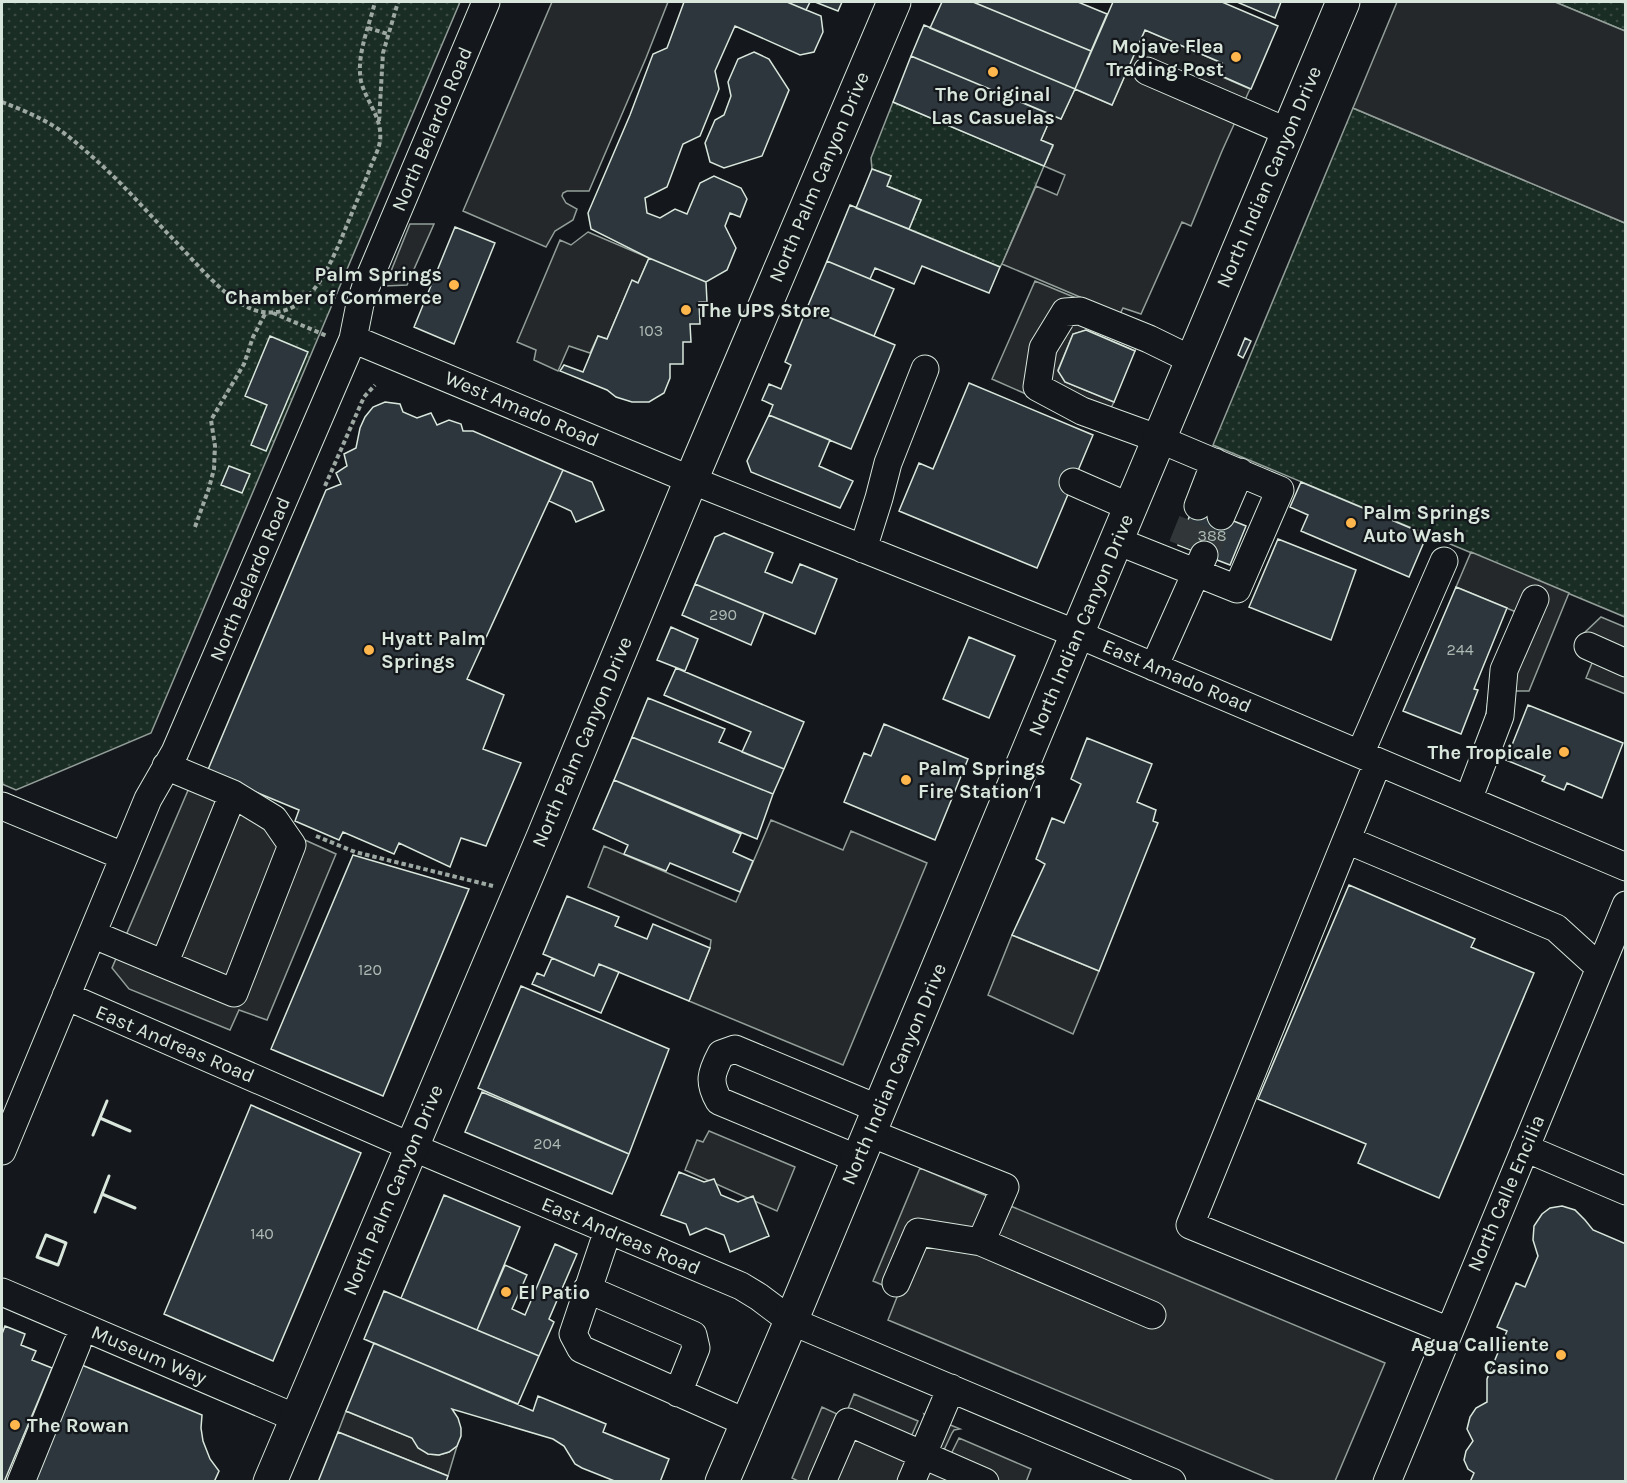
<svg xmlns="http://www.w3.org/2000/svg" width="1627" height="1483" font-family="Karla,sans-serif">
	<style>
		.grass { fill: url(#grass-dots); stroke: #939e99; stroke-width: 1.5 }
		.parking { fill: #24282b; stroke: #939e99; stroke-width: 1.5 }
		.building { fill: #2c363c; stroke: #d8e6dc; stroke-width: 1.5 }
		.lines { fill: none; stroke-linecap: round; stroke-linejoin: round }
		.minor-tunnel { stroke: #313739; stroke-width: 27; stroke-dasharray: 27 14; stroke-linecap: butt }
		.minor-casing { stroke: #d8e6dc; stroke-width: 29 }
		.major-casing { stroke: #d8e6dc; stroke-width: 35 }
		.path { stroke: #9da8a2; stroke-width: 4; stroke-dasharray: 4.5 3; stroke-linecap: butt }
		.minor { stroke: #14181c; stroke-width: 27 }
		.major { stroke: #14181c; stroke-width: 33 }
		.wall { stroke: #d8e6dc; stroke-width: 3 }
		.poi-dot { fill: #ffb74d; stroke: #14181c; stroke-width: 2 }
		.labels { text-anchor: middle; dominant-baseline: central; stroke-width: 4.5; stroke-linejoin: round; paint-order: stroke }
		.number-label { font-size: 16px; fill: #adbab4 }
		.poi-label { font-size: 20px; font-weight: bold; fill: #d8e6dc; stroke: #14181c; text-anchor: start }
		.street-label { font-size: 20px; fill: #d8e6dc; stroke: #14181c }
	</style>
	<defs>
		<pattern id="grass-dots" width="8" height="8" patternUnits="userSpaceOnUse" patternTransform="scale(1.5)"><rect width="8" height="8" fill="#1a2d24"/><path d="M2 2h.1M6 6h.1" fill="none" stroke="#3b4b43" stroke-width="1.8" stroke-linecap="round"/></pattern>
	</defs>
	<rect width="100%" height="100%" fill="#14181c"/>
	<path class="grass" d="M2,2H460L151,733L16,790L2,784Z
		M1555,2H1625V31Z
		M893,102L1044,166L1002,264L1000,267L909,229L921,200L887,186L891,176L872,169L871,158Z
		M1353,108L1625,223V617L1213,445Z"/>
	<path class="parking" d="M552,2H668L646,58L589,191H567L563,193L562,196L566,203L577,209L573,220L555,231L546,247L463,211Z
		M1397,2H1555L1625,31V223L1353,108Z
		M1145,30L1222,63L1218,75L1250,89L1222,151L1191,226L1182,222L1141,314L1123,308L1120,314L1002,264L1036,186L1057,195L1065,175L1044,166L1053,146L1041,140L1052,115L1061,119L1075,89L1112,105Z
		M410,224H434L407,285L385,286Z
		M588,232L649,258L638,283L632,281L607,339L598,336L590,353L569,346L558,371L534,360L536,350L517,342L560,240L571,245Z
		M1035,281L1144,326L1135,351L1086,330L1073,334L1058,370L1065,382L1114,402L1101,427L992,379Z
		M1471,552L1569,593L1529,691H1508L1484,727L1493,668L1516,612L1456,587Z
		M1601,617L1625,627V694L1586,678L1592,663L1581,636Z
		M189,788L336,854L267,1020L239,1010L230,1030L129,989L112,968Z
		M771,820L843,850L851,831L927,863L843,1065L689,1001L710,948L711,940L588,887L604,846L736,902Z
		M1012,935L1099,971L1073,1034L988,995Z
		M709,1131L795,1167L777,1211L685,1170L697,1140L703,1142Z
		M920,1168L1385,1363L1335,1481H1275L888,1320L899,1292L873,1281Z
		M854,1394L918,1421L911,1437L916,1441L926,1418L924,1414L960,1429L954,1430L952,1433L944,1450L951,1454L959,1438L1031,1469L1026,1482H800L792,1478L822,1407L839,1415L847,1411Z
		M346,1411L412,1438L428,1454L439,1455L449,1452L457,1446L448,1476L338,1432Z"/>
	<path class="building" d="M684,2H787L821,16L823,32L814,52L800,55L735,26L715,71L719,89L700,136L683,144L667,187L645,198L647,213L660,218L675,209L687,214L700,183L714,176L741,188L747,199L740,217L730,213L725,226L736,248L727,270L706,282L649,258L591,229L588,213L630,115L653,54L667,48Z
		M787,2H810L806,10Z
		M815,2H842L838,11Z
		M942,2H973L1091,51L1075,89L930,28Z
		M973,2H1078L1107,14L1091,51Z
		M1113,2H1222L1278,26L1251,89L1217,74L1222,63L1145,30L1112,105L1075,89Z
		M1237,2H1281L1275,18Z
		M924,25L1075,89L1061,119L911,56Z
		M754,52L769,59L789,90L762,156L724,168L710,162L705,143L715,120L724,115L731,96L728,82L738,59Z
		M911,56L1052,115L1041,140L1053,145L1044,166L893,102Z
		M872,169L891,176L887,186L921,200L909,229L856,208Z
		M850,205L1000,267L989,293L922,266L914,284L875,268L870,279L827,261Z
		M455,227L495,243L454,344L414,327Z
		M649,258L706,282L707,302H699L700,324H690L691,342H683V364H670V378L664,393L649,402H632L616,397L607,390L560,371L564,365L583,372L598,336L607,339L632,280L638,283Z
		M827,261L894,289L874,336L807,308Z
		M807,308L895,345L851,449L769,415L773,405L762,400L769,384L781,389L791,365L785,362Z
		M1086,330L1135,351L1114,402L1065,382L1058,371L1073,334Z
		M270,336L308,352L266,451L251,445L267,405L245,396Z
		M1245,338L1251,341L1243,358L1238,355Z
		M969,383L1093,435L1037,568L899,511L919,463L933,469Z
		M385,402L400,404L403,412L417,418L431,413L437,425L449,420L461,424L463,431H473L563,470L467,679L504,695L483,749L521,763L486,846L461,838L450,867L399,843L394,854L343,832L339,840L295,821L299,810L207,772L326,490L341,484L336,473L347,466L344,454L356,448L360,428L365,417L373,407Z
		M769,415L830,440L819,466L853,481L840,508L751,472L747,461Z
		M229,466L250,474L242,493L221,485Z
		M563,470L592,482L604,510L576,522L571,511L549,501Z
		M1301,482L1427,535L1409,577L1301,531L1308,515L1290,507Z
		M1194,505L1246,526L1230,565L1178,545Z
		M724,533L773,553L765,572L792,583L800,564L837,579L815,634L695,584L715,537Z
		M1278,539L1356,570L1331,640L1249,607Z
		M695,584L764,613L751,645L682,615Z
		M1456,587L1507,608L1474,689L1478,690L1461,734L1403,711Z
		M671,627L698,639L685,671L657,660Z
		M969,637L1015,656L989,718L943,699Z
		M676,668L804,722L784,769L742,752L751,732L664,695Z
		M648,698L725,729L719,742L784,769L773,794L632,737Z
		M1528,705L1623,743L1602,798L1567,783L1564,790L1542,781L1545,776L1506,760Z
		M884,724L968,759L935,840L844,802L864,753L871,756Z
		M632,737L773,794L757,839L614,780Z
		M1087,738L1152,764L1137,802L1156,810L1153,821L1158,823L1099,971L1012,935L1045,864L1036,859L1052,818L1064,823L1081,784L1071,779Z
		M614,780L741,834L733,852L753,861L740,892L670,863L666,871L624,854L628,845L593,829Z
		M353,855L469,889L383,1096L271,1049Z
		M1349,885L1475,939L1471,947L1534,973L1439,1198L1358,1163L1366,1144L1258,1099Z
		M567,896L619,917L615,926L647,939L653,924L710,948L689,1001L599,964L594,976L543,954Z
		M552,958L594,976L599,964L619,972L601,1013L532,984L537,973L544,976Z
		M521,986L669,1049L629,1154L478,1088Z
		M482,1092L629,1154L612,1194L465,1132Z
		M251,1105L361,1153L273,1361L164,1314Z
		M679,1172L704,1182L714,1179L721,1195L738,1202L753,1196L769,1236L730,1252L724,1235L706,1228L690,1235L686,1224L661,1215Z
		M444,1195L520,1227L477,1330L401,1298Z
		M1562,1206L1575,1210L1585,1220L1593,1230L1626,1244V1482H1470L1474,1473L1468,1469L1464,1460L1466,1451L1473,1441L1467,1429L1470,1417L1476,1408L1487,1402V1379L1507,1331L1497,1327L1516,1283L1525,1287L1538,1256L1533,1240L1534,1226L1542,1214L1550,1208Z
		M555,1244L577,1254L549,1319L554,1322L539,1356L477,1330L505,1265L527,1275L512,1309L525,1315Z
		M384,1291L539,1356L518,1404L364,1339Z
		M5,1326L25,1334L21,1345L36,1351L32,1360L52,1368L4,1482H2V1334Z
		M374,1343L533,1411L538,1396L606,1424L603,1432L669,1459L660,1482H617L582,1468L575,1464L564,1446L553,1439L452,1409L458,1418L461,1428V1436L457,1446L449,1452L439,1455L428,1454L418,1448L412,1438L346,1411Z
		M77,1363L202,1415L201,1428L203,1441L210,1459L219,1471L214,1482H28Z
		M338,1432L448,1476L446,1482H318Z"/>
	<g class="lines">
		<path class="minor-tunnel" d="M1182,546L1198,506
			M1204,555L1221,516"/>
		<defs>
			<path id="minor" d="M1147,71L1288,132
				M353,339L691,480L1077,634L1626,867
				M1073,482L1130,507
				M1198,506L1215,462
				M1221,516L1240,472
				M1117,541L1237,589L1280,490L1159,439L1082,411L1037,387L1043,348L1065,312L1080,311L1149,339L1192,360
				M863,549L879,498L888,463L925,369
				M1588,646L1626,663
				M1154,667L1204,555
				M1360,754L1444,561
				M1378,762L1190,1225L1449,1331
				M1468,800L1500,716L1504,670L1535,599
				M2,806L123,856
				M1347,840L1556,928L1600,968
				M92,934L164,964L233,794L166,766
				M164,964L234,993L292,845L274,819L233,794
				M66,996L412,1147L741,1286L759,1297L791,1321L1172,1482
				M870,1133L1005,1187L981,1242L1152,1315
				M1525,1148L1626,1191
				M2,1151L148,799L175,752L353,339L360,304L366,286L486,2
				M858,1159L719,1101C708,1082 711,1073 721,1054L735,1049L879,1109
				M608,1230L573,1334L581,1349L747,1423
				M896,1283L918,1232L981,1242
				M587,1289L693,1335L696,1348L678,1393
				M2,1292L296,1418
				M21,1482L77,1344
				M822,1482L848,1422L985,1482
				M911,1482L951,1388
				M1387,1482L1626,905"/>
			<path id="major" d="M270,1482L544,835L691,480L894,2
				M722,1482L791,1321L1077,634L1343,2"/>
		</defs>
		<use href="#minor" class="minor-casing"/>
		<use href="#major" class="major-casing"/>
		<path class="path" d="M368,28L388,34
			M2,102C15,107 30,113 43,120C63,130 80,146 97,161C124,185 148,213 173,239C195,261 231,308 263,312C307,317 325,275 340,242C350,217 361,192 371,166C374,158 379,149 380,141C383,118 366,102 361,81C356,55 369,27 375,2
			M379,121L383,53L398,2
			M273,313L327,336
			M325,486L364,397L375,385
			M195,527L209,488L214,469L215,446L211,420L244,364L253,337L266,312
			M316,836L355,852L493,886"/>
		<use href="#minor" class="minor"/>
		<use href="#major" class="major"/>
		<path class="wall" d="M100,1118L130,1131
			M93,1135L107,1101
			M102,1194L135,1208
			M95,1212L109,1176
			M46,1235L66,1243L58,1265L37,1257Z"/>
	</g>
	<g class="poi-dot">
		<circle cx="1236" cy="57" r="6"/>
		<circle cx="993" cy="72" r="6"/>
		<circle cx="454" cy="285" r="6"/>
		<circle cx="686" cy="310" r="6"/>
		<circle cx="1351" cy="523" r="6"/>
		<circle cx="369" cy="650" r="6"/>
		<circle cx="1564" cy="752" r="6"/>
		<circle cx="906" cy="780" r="6"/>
		<circle cx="506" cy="1292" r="6"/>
		<circle cx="1561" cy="1355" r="6"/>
		<circle cx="15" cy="1425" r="6"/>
	</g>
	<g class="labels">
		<g class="number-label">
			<text x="651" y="330">103</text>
			<text x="1212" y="535">388</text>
			<text x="723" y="614">290</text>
			<text x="1460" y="649">244</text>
			<text x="370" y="969">120</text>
			<text x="547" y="1143">204</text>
			<text x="262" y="1233">140</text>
		</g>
		<g class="poi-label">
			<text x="1224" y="46" text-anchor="end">Mojave Flea<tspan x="1224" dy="23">Trading Post</tspan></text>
			<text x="993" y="94" text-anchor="middle">The Original<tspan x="993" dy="23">Las Casuelas</tspan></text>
			<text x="442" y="274" text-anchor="end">Palm Springs<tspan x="442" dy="23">Chamber of Commerce</tspan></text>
			<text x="698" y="310">The UPS Store</text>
			<text x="1363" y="512">Palm Springs<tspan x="1363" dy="23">Auto Wash</tspan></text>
			<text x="381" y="638">Hyatt Palm<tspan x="381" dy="23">Springs</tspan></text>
			<text x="1552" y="752" text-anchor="end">The Tropicale</text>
			<text x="918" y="768">Palm Springs<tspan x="918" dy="23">Fire Station 1</tspan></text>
			<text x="518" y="1292">El Patio</text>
			<text x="1549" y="1344" text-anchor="end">Agua Calliente<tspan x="1549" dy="23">Casino</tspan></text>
			<text x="27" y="1425">The Rowan</text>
		</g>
		<g class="street-label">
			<text transform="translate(432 129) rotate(-67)">North Belardo Road</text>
			<text transform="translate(819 177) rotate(-67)">North Palm Canyon Drive</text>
			<text transform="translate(1269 177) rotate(-67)">North Indian Canyon Drive</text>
			<text transform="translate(522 409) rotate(23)">West Amado Road</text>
			<text transform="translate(250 579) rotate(-67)">North Belardo Road</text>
			<text transform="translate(1081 625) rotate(-67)">North Indian Canyon Drive</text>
			<text transform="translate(1177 676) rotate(23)">East Amado Road</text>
			<text transform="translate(582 742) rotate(-67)">North Palm Canyon Drive</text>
			<text transform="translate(175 1044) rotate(23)">East Andreas Road</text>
			<text transform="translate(894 1074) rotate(-67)">North Indian Canyon Drive</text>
			<text transform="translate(393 1190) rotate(-67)">North Palm Canyon Drive</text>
			<text transform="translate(1506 1193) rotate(-67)">North Calle Encilia</text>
			<text transform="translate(621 1236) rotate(23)">East Andreas Road</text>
			<text transform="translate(149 1355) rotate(23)">Museum Way</text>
		</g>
	</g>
	<rect width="1627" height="1483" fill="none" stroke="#d8e6dc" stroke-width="6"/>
</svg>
